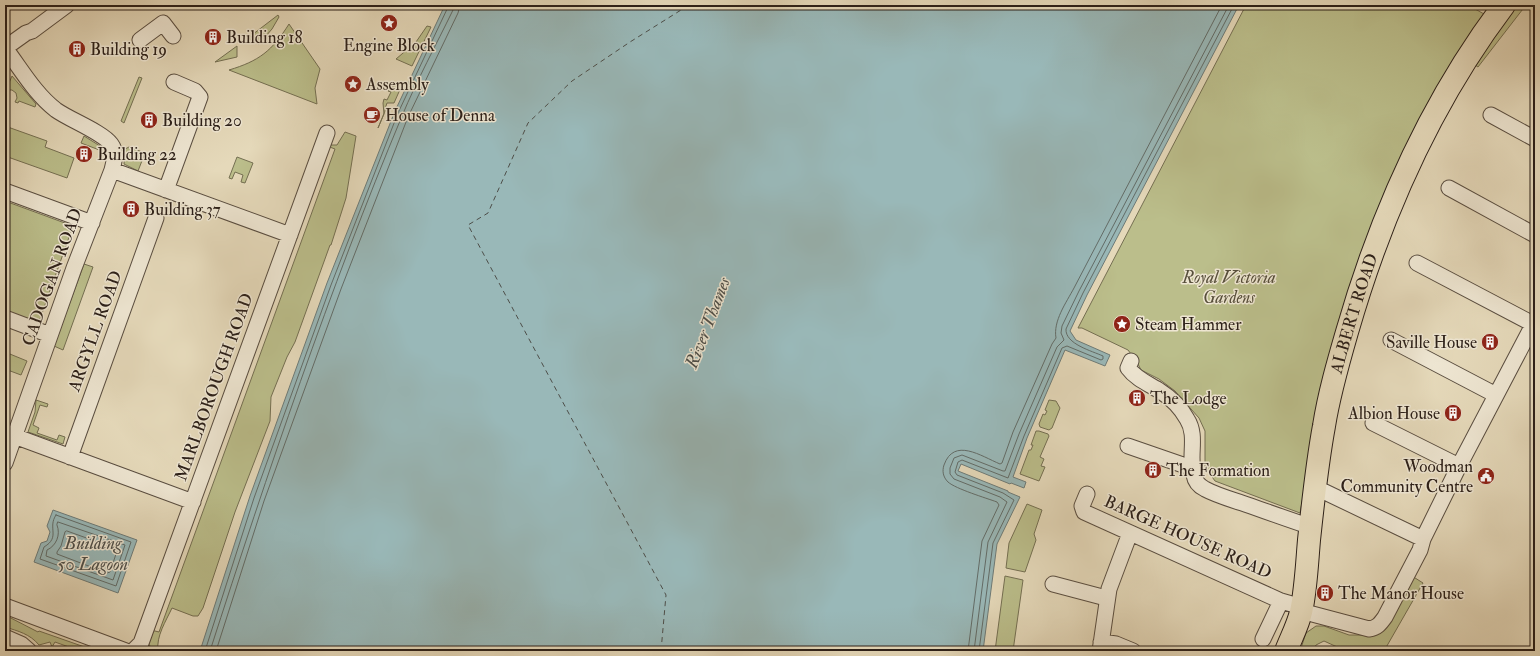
<svg xmlns="http://www.w3.org/2000/svg" width="1540" height="656" font-family="'IM FELL Double Pica',serif">
	<style>
		.green { fill: #bbbe8b; stroke: #746f52 }
		.water { fill: #99b8b8; stroke: #6d7b78 }
		.lines { fill: none; stroke-linecap: round; stroke-linejoin: round }
		.shore { stroke: #626c68; stroke-width: 1 }
		.ferry { stroke: #4d4e49; stroke-width: 1; stroke-dasharray: 5 4; stroke-linecap: butt }
		.minor-casing { stroke: #5a4e41; stroke-width: 17 }
		.highway-casing { stroke: #2c2019; stroke-width: 24 }
		.minor { stroke: #eee6d2; stroke-width: 15 }
		.highway { stroke: #e5d9ba; stroke-width: 22 }
		.labels { text-anchor: middle; dominant-baseline: central; stroke-width: 3; stroke-linejoin: round; paint-order: stroke }
		.poi-label { font-size: 17px; fill: #2c2019; stroke: #eee6d2; text-anchor: start }
		.street-label { font-size: 17px; fill: #2c2019; stroke: #eee6d2 }
		.park-label { font-size: 17px; font-style: italic; fill: #574f3b; stroke: #eee6d2 }
		.water-label { font-size: 18px; font-style: italic; fill: #4d4e49; stroke: #eee6d2 }
	</style>
	<rect width="100%" height="100%" fill="#e5d9ba"/>
	<filter id="stains"><feTurbulence type="fractalNoise" baseFrequency=".005" numOctaves="4"/><feColorMatrix values="0 0 0 0 .2 0 0 0 0 .09 0 0 0 0 .02 0 0 0 .5 -.17"/></filter>
	<radialGradient id="worn" r=".72"><stop offset=".6" stop-color="#630" stop-opacity="0"/><stop offset="1" stop-color="#630" stop-opacity=".3"/></radialGradient>
	<path class="green" d="M1246,5H1468L1484,14L1438,86L1410,137L1376,215L1305,486L1300,513L1215,481L1205,467V431L1199,418L1175,391L1159,379L1141,370L1137,362L1128,350L1082,328H1078Z
		M1517,5H1526L1478,67L1475,65Z
		M278,15L279,17L272,29L259,44L248,38Z
		M289,24L320,69L315,88L317,104L229,70C259,61 272,51 289,24Z
		M427,26L431,27L412,66L396,59L416,42Z
		M237,46V57L215,62Z
		M12,76L36,104L35,107L19,101L18,103L15,102L17,98L16,93L12,90H6Z
		M139,77L142,78L124,123L121,121Z
		M397,83L402,85L394,103H387L385,109V111L378,128L384,114L383,103L384,99L387,100L391,92L388,91Z
		M5,126L47,141L45,147L74,158L67,178L5,156Z
		M345,132L356,136L346,198L331,245H330L295,342L287,357L271,397L270,421L235,512L203,608L198,616H193L172,608C166,621 156,636 158,651H156L149,645L148,640L151,630L159,632L335,149L327,146L328,145H337Z
		M84,136L100,146L102,151L81,143Z
		M129,147L145,153L138,171L124,164L125,149Z
		M237,157L253,163L245,183L241,182L243,175L235,172L232,179L229,178Z
		M5,201L73,226L40,319L36,322L5,312Z
		M84,264L93,267L63,350L54,346Z
		M5,352L27,361L21,375L5,369Z
		M36,400L48,404L47,407L40,405L33,425L39,428L37,433L57,440L59,435L65,437L63,444L28,432L35,412Z
		M1049,400L1056,401L1060,408L1052,428L1049,430L1040,427L1039,424L1043,414L1045,415L1047,411L1045,410Z
		M1036,431H1039L1048,434L1049,436L1040,457L1044,459L1041,466L1045,467L1039,481L1020,474L1029,450H1031L1033,445H1031Z
		M1027,504L1042,510L1034,534L1036,540L1025,572L1006,568L1009,543Z
		M1005,576L1023,580L1013,651H995Z
		M1412,576L1423,583L1384,651H1346L1324,641L1316,645L1313,651H1300L1306,633L1316,626H1324L1349,635H1364Z
		M5,615L38,632L39,631L96,651H80L55,642L52,647L50,642L39,645C30,634 18,631 5,627Z"/>
	<path class="water" d="M445,5H1239L1087,295L1070,331L1076,340L1110,355L1105,366L1065,350L1027,438L1013,477L1026,482L1024,488L1011,483L1010,484L961,464L958,471L1008,491V492L1020,497L997,544L983,651H200L250,496L327,283L395,111Z
		M53,510L137,540L118,593L34,562L41,543L47,541L50,532L47,526Z"/>
	<g class="lines">
		<path class="shore" d="M56,515L131,542L116,586L40,559L44,547C61,537 47,528 56,515Z
			M58,522L125,545L113,580L46,556L47,550C56,546 61,535 57,525Z
			M67,531L117,549V551L110,572L107,573L57,554V552L61,546L65,532Z
			M205,651L254,498L331,285L398,113L449,5
			M210,651C268,471 329,291 402,116C417,80 436,45 453,10L454,5
			M216,651L264,501L341,289L408,117L458,13L460,5
			M968,651L982,541L999,505L997,502C986,498 956,489 948,482C943,477 942,471 944,465C954,437 981,456 1000,464L1002,463L1013,432L1052,344L1056,338C1053,321 1066,303 1074,288L1222,5
			M974,651L988,542L1007,502L1000,497L954,479L950,474V468L954,458L962,455L1003,471H1005L1019,434L1057,347L1064,340L1061,333L1062,326L1079,291L1229,5
			M979,651L993,543L1014,500L1003,493L957,475L955,472L958,462L962,460L1008,478L1024,436L1062,348L1067,346L1101,360L1103,359V356C1092,351 1065,344 1066,329L1083,293L1234,5"/>
		<path class="ferry" d="M661,651L666,595L468,225L488,213L528,123L572,81L630,42L689,5"/>
		<defs>
			<path id="minor" d="M140,40L163,23L173,36
				M5,48L26,33L32,31L67,5
				M1491,115L1535,139
				M112,170L290,235
				M1449,188L1535,235
				M166,190L200,97L195,91L174,82
				M5,191L92,223
				M1417,263L1533,324
				M5,318L50,335
				M1391,340L1496,395
				M1131,361L1128,368C1136,379 1149,384 1160,391C1171,398 1181,408 1187,419C1198,436 1188,456 1194,475C1195,481 1199,486 1205,489C1216,495 1230,499 1242,503C1265,511 1287,519 1311,527
				M1373,423L1459,466
				M6,433L193,502
				M1128,446L1183,465L1192,466
				M70,457L156,218
				M5,463L74,268L112,170C114,162 117,152 111,144C102,132 70,120 56,110C35,94 21,69 5,48
				M1315,489L1325,492L1423,539
				M1087,494L1082,506L1084,512L1281,601L1302,607
				M1053,584L1106,598
				M5,606L126,651
				M1301,611L1369,629C1377,628 1380,624 1385,617L1420,550L1423,539L1459,466L1535,321
				M5,637L21,644L29,651
				M1263,639L1281,601
				M1101,642L1116,644L1133,651
				M133,651L141,643L327,133
				M1100,651L1109,589L1130,533"/>
			<g id="highway">
				<path id="s1" d="M1286,651C1291,638 1298,625 1301,612C1306,589 1307,563 1309,540C1313,502 1317,464 1324,426C1329,394 1338,363 1347,332C1381,214 1430,103 1504,5"/>
			</g>
		</defs>
		<use href="#minor" class="minor-casing"/>
		<use href="#highway" class="highway-casing"/>
		<use href="#minor" class="minor"/>
		<use href="#highway" class="highway"/>
	</g>
	<defs>
		<symbol id="sight-disc" viewBox="-11 -11 22 22"><circle r="9.5" fill="#8f2418" stroke="#eee6d2"/><path d="M0-6L1.8-2.2L6-1.7L2.9 1.2L3.7 5.4L0 3.3L-3.7 5.4L-2.9 1.2L-6-1.7L-1.8-2.2Z" fill="#fff"/></symbol>
		<symbol id="building-disc" viewBox="-11 -11 22 22"><circle r="9.5" fill="#8f2418" stroke="#eee6d2"/><path d="M-4-6H4V6H1V3H-1V6H-4ZM-2.5-4.3h1.7v1.8h-1.7ZM.8-4.3h1.7v1.8H.8ZM-2.5-1h1.7V.8h-1.7ZM.8-1h1.7V.8H.8Z" fill="#fff"/></symbol>
		<symbol id="cafe-disc" viewBox="-11 -11 22 22"><circle r="9.5" fill="#8f2418" stroke="#eee6d2"/><path d="M-5.5-4.5H6V0H3Q3 3.5 0 3.5H-2.5Q-5.5 3.5-5.5 0ZM3-3.2v2h1.7v-2ZM-6 4.5H4V6H-6Z" fill="#fff"/></symbol>
		<symbol id="civic-disc" viewBox="-11 -11 22 22"><circle r="9.5" fill="#8f2418" stroke="#eee6d2"/><path d="M-.6-6.5H3V-4.5H.6V-3L4-1V1h2V6H-6V1h2V-1L-.6-3ZM-1.2 2.5V6h2.4V2.5Z" fill="#fff"/></symbol>
	</defs>
	<g fill-rule="evenodd">
		<use href="#sight-disc" x="379" y="13" width="20" height="20"/>
		<use href="#building-disc" x="203" y="27" width="20" height="20"/>
		<use href="#building-disc" x="67" y="39" width="20" height="20"/>
		<use href="#sight-disc" x="343" y="74" width="20" height="20"/>
		<use href="#cafe-disc" x="362" y="105" width="20" height="20"/>
		<use href="#building-disc" x="139" y="110" width="20" height="20"/>
		<use href="#building-disc" x="74" y="144" width="20" height="20"/>
		<use href="#building-disc" x="121" y="199" width="20" height="20"/>
		<use href="#sight-disc" x="1112" y="314" width="20" height="20"/>
		<use href="#building-disc" x="1480" y="332" width="20" height="20"/>
		<use href="#building-disc" x="1127" y="388" width="20" height="20"/>
		<use href="#building-disc" x="1443" y="403" width="20" height="20"/>
		<use href="#building-disc" x="1143" y="460" width="20" height="20"/>
		<use href="#civic-disc" x="1476" y="466" width="20" height="20"/>
		<use href="#building-disc" x="1315" y="583" width="20" height="20"/>
	</g>
	<g class="labels">
		<g class="poi-label">
			<text x="226" y="37">Building 18</text>
			<text x="389" y="45" text-anchor="middle">Engine Block</text>
			<text x="90" y="49">Building 19</text>
			<text x="366" y="84">Assembly</text>
			<text x="385" y="115">House of Denna</text>
			<text x="162" y="120">Building 20</text>
			<text x="97" y="154">Building 22</text>
			<text x="144" y="209">Building 37</text>
			<text x="1135" y="324">Steam Hammer</text>
			<text x="1477" y="342" text-anchor="end">Saville House</text>
			<text x="1150" y="398">The Lodge</text>
			<text x="1440" y="413" text-anchor="end">Albion House</text>
			<text x="1473" y="466" text-anchor="end">Woodman<tspan x="1473" dy="20">Community Centre</tspan></text>
			<text x="1166" y="470">The Formation</text>
			<text x="1338" y="593">The Manor House</text>
		</g>
		<g class="street-label">
			<text transform="translate(52 277) rotate(-70)">CADOGAN ROAD</text>
			<text stroke="none"><textPath href="#s1" startOffset="346">ALBERT ROAD</textPath></text>
			<text transform="translate(95 331) rotate(-70)">ARGYLL ROAD</text>
			<text transform="translate(214 387) rotate(-70)">MARLBOROUGH ROAD</text>
			<text transform="translate(1188 537) rotate(24)">BARGE HOUSE ROAD</text>
		</g>
		<g class="park-label">
			<text x="1229" y="277">Royal Victoria<tspan x="1229" dy="20">Gardens</tspan></text>
		</g>
		<g class="water-label">
			<text transform="translate(708 323) rotate(-69)">River Thames</text>
			<text x="93" y="543">Building<tspan x="93" dy="21">50 Lagoon</tspan></text>
		</g>
	</g>
	<rect width="1540" height="656" fill="none" stroke="#e5d9ba" stroke-width="20"/>
	<rect x="6" y="6" width="1528" height="644" fill="none" stroke="#2c2019" stroke-width="2"/>
	<rect x="10" y="10" width="1520" height="636" fill="none" stroke="#2c2019"/>
	<rect width="100%" height="100%" filter="url(#stains)"/>
	<rect width="100%" height="100%" fill="url(#worn)"/>
</svg>
